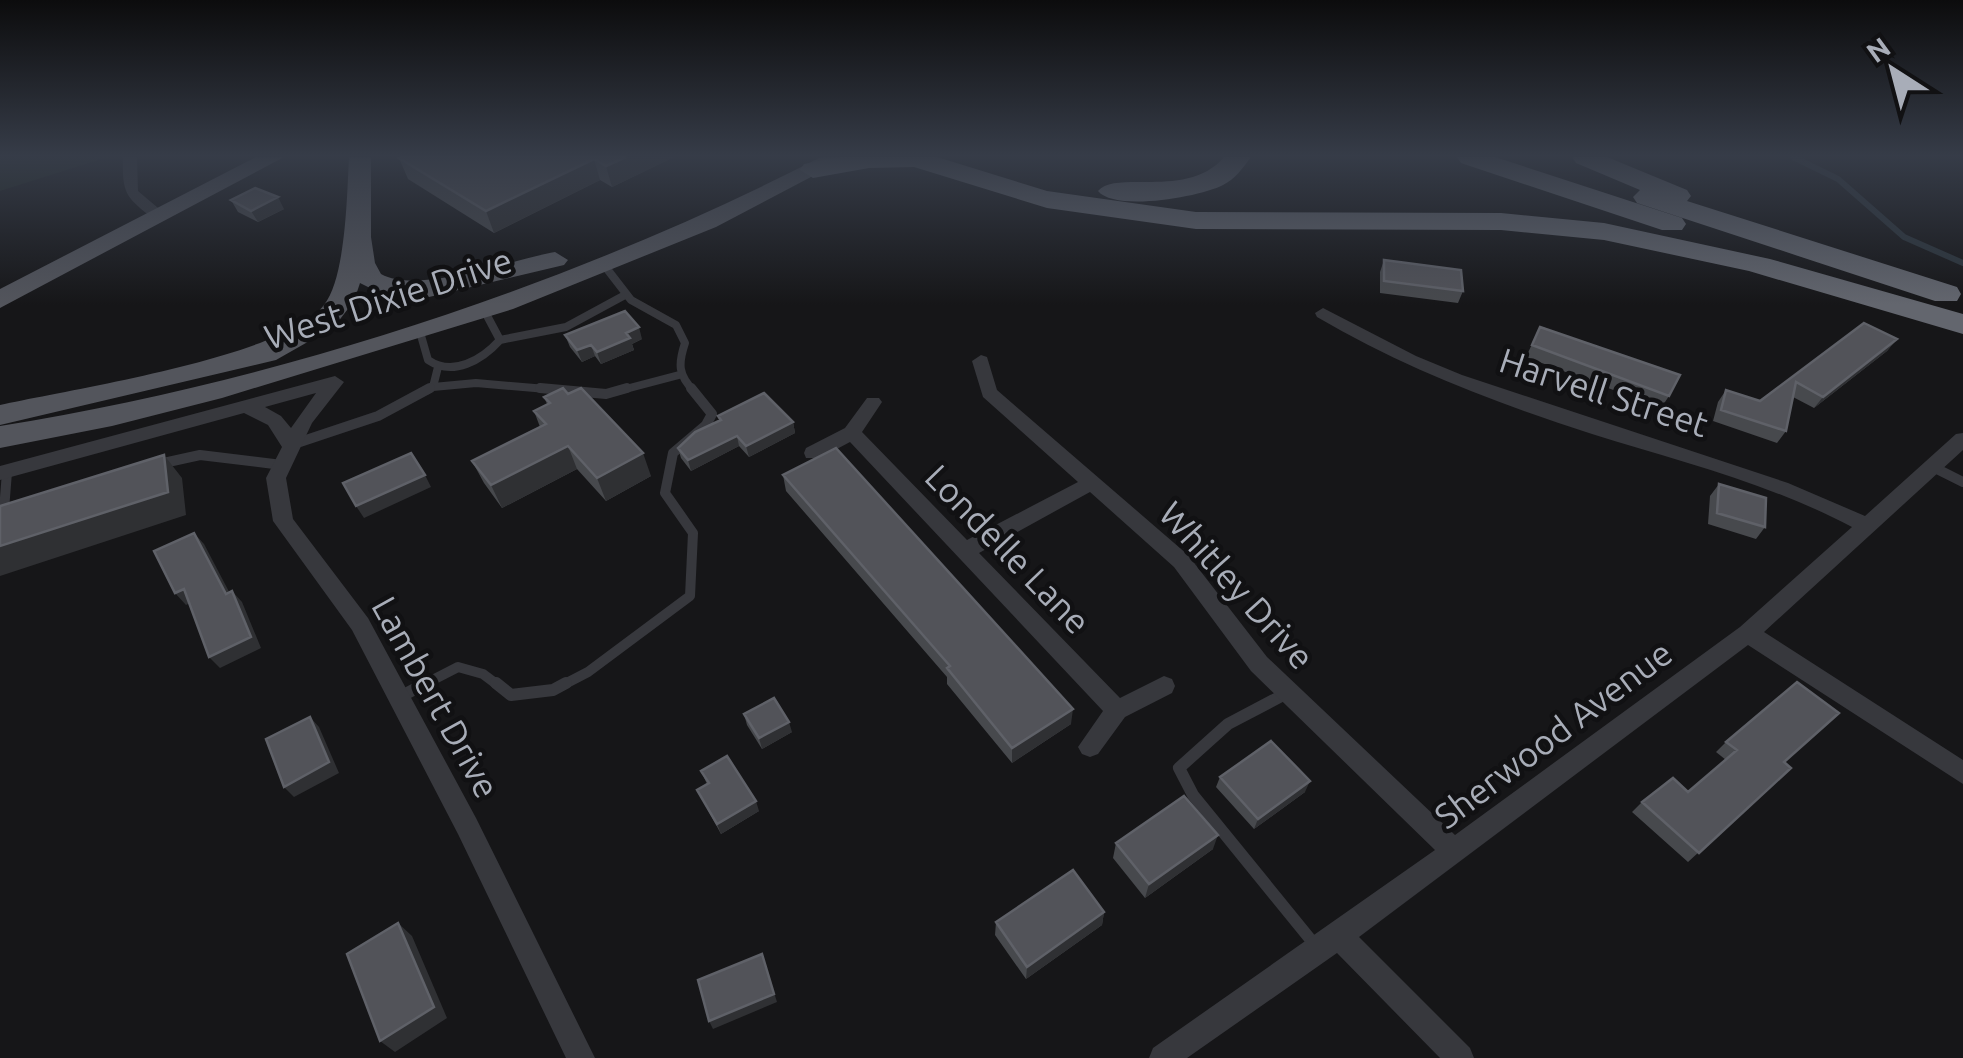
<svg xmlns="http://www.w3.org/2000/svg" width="1963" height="1058" font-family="Ubuntu,sans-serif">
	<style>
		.green { fill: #1e261f }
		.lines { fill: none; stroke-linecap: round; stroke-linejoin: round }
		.stream { stroke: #2c353c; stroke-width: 6 }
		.service-far2 { stroke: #37383d; stroke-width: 8 }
		.service-far1 { stroke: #37383d; stroke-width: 10 }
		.service { stroke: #37383d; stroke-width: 12 }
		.minor { fill: #37383d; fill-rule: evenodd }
		.primary { fill: #53555c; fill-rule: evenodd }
		.motorway { fill: #63666e; fill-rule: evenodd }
		.wall { fill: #47494d }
		.shaded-wall { fill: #2f3033 }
		.building { fill: #525359; stroke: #5f6168; stroke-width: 2.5 }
		.labels { text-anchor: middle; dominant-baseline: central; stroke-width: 9; stroke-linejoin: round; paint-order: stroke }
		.street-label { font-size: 35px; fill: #a8adb8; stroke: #111113 }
	</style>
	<rect width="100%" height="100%" fill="#161618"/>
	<path class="green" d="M0,157H108L0,191Z"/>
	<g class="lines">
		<path class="stream" d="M1793,157L1838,179L1904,237L1963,263"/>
		<path class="service-far2" d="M604,265L631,300L676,325L685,343C678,364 678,375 694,391
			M420,332L428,360C453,377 482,360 500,340L484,310
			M500,340L566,327L625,295
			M433,387L476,383L570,391
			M426,391L433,387L438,367
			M618,391L679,375"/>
		<path class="service-far1" d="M540,388L606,394L627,388
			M291,445L378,416L430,388
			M159,464L200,455L282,465
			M1933,467L1963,482
			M4,510L7,472
			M421,686L458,667L483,674L499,686
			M561,686L588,672L690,596L693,533L665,493L673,453L706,425L712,414L691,388"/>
		<path class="service" d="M496,683L511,695L553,690L566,683
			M1287,693L1228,724L1179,768L1193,795L1315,945
			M400,697L426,683"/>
		<path class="minor" d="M123,157H137L138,191L164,213V219H154C125,197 122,193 123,157Z
			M1323,308L1416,356L1462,375L1788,483L1865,516L1956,434L1963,433V450L1764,632L1963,760V784L1748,645L1359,937L1470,1048L1474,1058H1440L1337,953L1187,1058H1149L1153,1048L1435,850L1251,671L1174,567L1090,492L979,553L1120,698L1164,676L1172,679L1175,686L1172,693L1125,717L1098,754L1090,757L1082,754L1078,747L1103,711L850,442L820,458H806L804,453L806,448L845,428L867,398H879L882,402L862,432L967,540L1078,482L983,397L972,361L981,355L987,357L997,390L1188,555L1267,657L1455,835L1740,627L1852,527C1771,484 1679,461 1592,434C1496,403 1404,368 1317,317L1315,313Z
			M335,376L344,382L312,423L286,478L293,519L368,618L476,818L595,1058H566L458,834L352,630L273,521L266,478L282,447L268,425L244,413L0,480V466ZM316,393L291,428L281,416L265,407Z"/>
		<path class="primary" d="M256,157H284L0,308V289Z
			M349,157H371V237L375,263L381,274C419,295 510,260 555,252L568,260L564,265L429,297L386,296L360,283L354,301L334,327L276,360L0,425V405C70,389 285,357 324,305C346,277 347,194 349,157Z
			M821,157H849L716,227L513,309L222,398L112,426L0,448V426C279,381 570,286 821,157Z"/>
		<path class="motorway" d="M840,157H937L1047,191L1196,212L1501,213L1604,223L1770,259L1963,314V334L1749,271L1604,240L1501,230L1196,229L1047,208L914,167L869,168L813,178L800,170L804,164Z
			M1224,157H1251C1243,168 1235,179 1223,185C1200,197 1115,212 1098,191C1116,169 1188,200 1224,157Z
			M1457,157H1495L1682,218L1686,224L1682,230H1662L1461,163Z
			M1572,157H1607L1687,190L1691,196L1687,201L1957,287L1961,294L1957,301H1935L1637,203L1633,197L1640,190L1576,163Z"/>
	</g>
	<path class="wall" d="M674,157L612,187L600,180L494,233L408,179L399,158Z
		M231,200L284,209L258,222L238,212Z
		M1384,260L1463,291L1458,303L1380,293V272Z
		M1864,323L1897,339L1887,351L1814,408L1793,397L1786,431L1777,443L1713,421L1718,402L1726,390L1760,401Z
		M1540,327L1669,396L1661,408L1526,357Z
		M565,335L642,339L632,344L634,350L601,364L595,356L582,362L570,347Z
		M544,397L651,476L606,501L577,469L502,508L484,483L472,461L540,427L534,411L547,404Z
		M718,416L793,422L795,433L749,457L739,446L691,471L681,458L678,448L719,421Z
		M783,475L1071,724L1012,763L947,684V677L786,491Z
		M1719,484L1765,527L1756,539L1708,524L1710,496Z
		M744,714L792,732L762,749L747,725Z
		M1726,742L1784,762L1791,768L1688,862L1632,812L1642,802L1688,792L1726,760L1716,752Z
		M701,771L759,811L721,834L697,790L707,784Z
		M1220,777L1305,792L1254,829L1216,787Z
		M1116,843L1213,849L1145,898L1113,858Z
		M1104,912L1102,925L1026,979L995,935L996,922Z"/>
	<path class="shaded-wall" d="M626,157H674L612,187L606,166Z
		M594,159L600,180L494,233L486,211Z
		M278,197L284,209L258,222L251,211Z
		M639,327L642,339L632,344L634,350L601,364L597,352L626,333Z
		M1897,339L1887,351L1814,408L1823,397Z
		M591,345L595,356L582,362L577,350Z
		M793,422L795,433L749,457L746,446Z
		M737,436L739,446L691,471L688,460Z
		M568,446L577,469L502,508L491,485Z
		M643,453L651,476L606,501L597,478Z
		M164,455L182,478L186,515L0,576V546Z
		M425,475L431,487L364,518L356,506Z
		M194,533L204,544L236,605L226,594Z
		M184,589L194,601L186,605L175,593Z
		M232,591L242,602L261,648L220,668L209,657Z
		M1073,709L1071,724L1012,763V748Z
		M310,717L319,727L339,773L294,797L284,787Z
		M789,722L792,732L762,749L759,738Z
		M1310,781L1305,792L1254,829L1258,819Z
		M756,801L759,811L721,834L717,824Z
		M1218,835L1213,849L1145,898L1149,884Z
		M1104,912L1102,925L1026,979L1027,967Z
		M398,923L412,936L447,1018L395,1052L380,1041Z
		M762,954L777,1002L713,1029L709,1021Z"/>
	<path class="building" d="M402,157H626L606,166L594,159L486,211L399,158Z
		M255,188L278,197L251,211L231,200Z
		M1384,260L1461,270L1463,291L1384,281Z
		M625,311L639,327L626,333L630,338L597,352L591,345L577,350L565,335Z
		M1864,323L1897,339L1823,397L1796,382L1786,431L1721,410L1726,390L1760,401Z
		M1540,327L1680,375L1669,396L1532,345Z
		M563,388L568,394L581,388L643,453L597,478L568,446L491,485L472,461L546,424L534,411L550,403L544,397Z
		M764,393L793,422L746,446L737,436L688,460L678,448L695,432L721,420L718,416Z
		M836,448L1073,709L1012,748L947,668L950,666L783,475Z
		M411,453L425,475L356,506L343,483Z
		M164,455L168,492L0,546V506Z
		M1719,484L1766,498L1765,527L1717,513Z
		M194,533L226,594L232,591L251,637L209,657L184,589L175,593L154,551Z
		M1797,682L1839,713L1784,762L1791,768L1699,853L1642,802L1673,778L1688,792L1737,750L1726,742Z
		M774,698L789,722L759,738L744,714Z
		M310,717L329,762L284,787L266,739Z
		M1271,741L1310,781L1258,819L1220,777Z
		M727,756L756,801L717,824L697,790L709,783L701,771Z
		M1184,796L1218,835L1149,884L1116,843Z
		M1073,870L1104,912L1027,967L996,922Z
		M398,923L434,1007L380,1041L347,954Z
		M762,954L774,994L709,1021L698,980Z"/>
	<linearGradient id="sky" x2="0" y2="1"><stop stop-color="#0c0c0d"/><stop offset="0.51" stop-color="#363c48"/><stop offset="1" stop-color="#363c48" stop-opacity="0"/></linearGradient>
	<rect width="1963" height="305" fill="url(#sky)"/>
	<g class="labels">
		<g class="street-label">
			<text transform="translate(388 298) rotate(-18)">West Dixie Drive</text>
			<text transform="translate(1604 392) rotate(18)">Harvell Street</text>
			<text transform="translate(1008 549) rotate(46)">Londelle Lane</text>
			<text transform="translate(1237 585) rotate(48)">Whitley Drive</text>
			<text transform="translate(436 697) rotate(61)">Lambert Drive</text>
			<text transform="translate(1553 734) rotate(-37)">Sherwood Avenue</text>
		</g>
	</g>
	<g transform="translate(1893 70) rotate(324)" stroke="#111113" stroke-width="8" paint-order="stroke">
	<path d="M0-8L18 38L0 25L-18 38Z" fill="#a8adb8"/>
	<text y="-15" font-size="28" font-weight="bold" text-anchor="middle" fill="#a8adb8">N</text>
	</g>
</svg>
